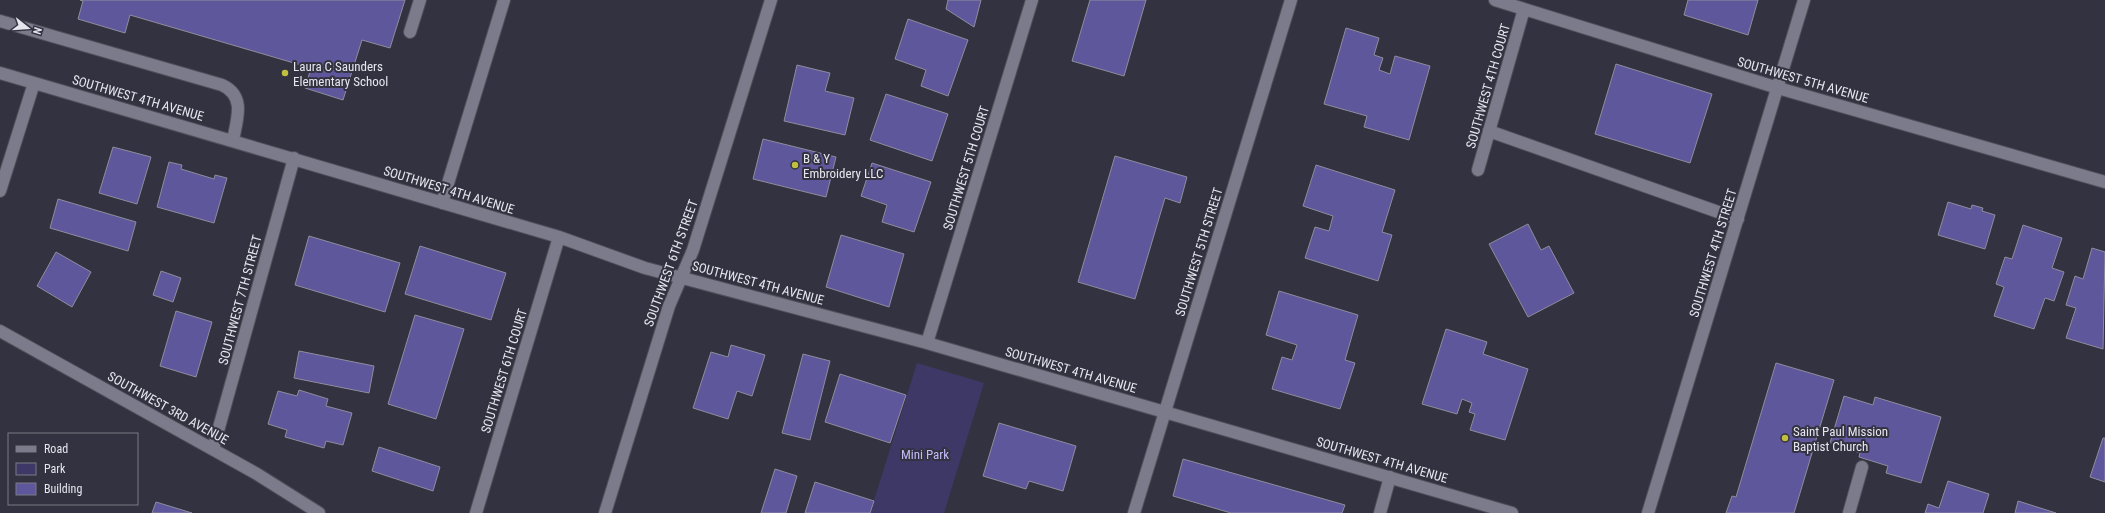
<svg xmlns="http://www.w3.org/2000/svg" width="2105" height="513" font-family="'Roboto Condensed',sans-serif">
	<style>
		.green { fill: #3e3866 }
		.building { fill: #5f579b; stroke: #8e8d9d }
		.lines { fill: none; stroke-linecap: round; stroke-linejoin: round }
		.service-casing { stroke: #504f5a; stroke-width: 14 }
		.minor-casing { stroke: #504f5a; stroke-width: 14 }
		.tertiary-casing { stroke: #504f5a; stroke-width: 14 }
		.service { stroke: #7c7b8b; stroke-width: 12 }
		.minor { stroke: #7c7b8b; stroke-width: 12 }
		.tertiary { stroke: #7c7b8b; stroke-width: 12 }
		.poi-dot { fill: #c1be40; stroke: #333240; stroke-width: 1.5 }
		.labels { text-anchor: middle; dominant-baseline: central; stroke-width: 4; stroke-linejoin: round; paint-order: stroke }
		.poi-label { font-size: 13px; fill: #e6e6ef; stroke: #333240; text-anchor: start }
		.street-label { font-size: 13px; fill: #e6e6ef; stroke: #333240 }
		.park-label { font-size: 13px; fill: #c0bbf6; stroke: #333240 }
	</style>
	<rect width="100%" height="100%" fill="#333240"/>
	<path class="green" d="M917,363L984,383L944,513H870Z"/>
	<path class="building" d="M80,0H405L390,48L362,40L343,100L305,88L311,68L130,15L125,33L78,19L83,1Z
		M948,0H981L974,27L946,9Z
		M1090,0H1146L1124,76L1072,61Z
		M1688,0H1758L1748,35L1684,15Z
		M908,19L968,40L948,96L921,86L926,70L895,59Z
		M1346,28L1379,38L1374,55L1383,58L1379,70L1390,74L1395,56L1430,66L1409,140L1364,127L1367,116L1324,104Z
		M1616,64L1712,94L1690,163L1595,134Z
		M797,65L830,73L825,91L854,98L845,135L784,121Z
		M886,94L948,114L932,161L870,140Z
		M763,139L836,157L826,197L753,179Z
		M113,147L151,157L137,204L99,193Z
		M1115,156L1187,177L1180,203L1165,198L1135,299L1078,282Z
		M169,162L182,165L181,169L214,179L215,175L227,178L214,223L157,207Z
		M872,163L931,182L914,232L882,222L887,205L861,196Z
		M1316,165L1395,190L1382,232L1392,235L1378,281L1305,258L1315,227L1329,231L1333,216L1303,206Z
		M58,199L136,222L128,251L50,228Z
		M1948,202L1971,209L1972,205L1983,208L1982,211L1995,215L1985,249L1938,235Z
		M1528,224L1541,250L1549,246L1574,293L1528,317L1489,244Z
		M2023,225L2062,238L2052,268L2064,272L2054,301L2045,298L2034,329L1994,316L2004,287L1996,284L2005,257L2012,259Z
		M841,235L904,254L889,307L826,287Z
		M309,236L400,263L385,312L295,285Z
		M420,246L506,273L491,320L405,294Z
		M2092,248L2105,252L2103,349L2066,338L2076,308L2066,305L2075,276L2083,279Z
		M56,252L91,272L72,307L37,286Z
		M161,271L181,278L173,302L153,295Z
		M1279,291L1358,315L1345,360L1355,363L1340,409L1272,389L1282,357L1292,360L1297,345L1266,335Z
		M176,311L212,322L196,377L160,366Z
		M415,315L464,329L436,419L388,404Z
		M1446,329L1487,342L1483,354L1528,369L1505,440L1470,430L1475,414L1469,412L1472,403L1462,399L1457,414L1422,404Z
		M731,345L765,355L752,396L737,391L728,419L693,408L711,352L728,357Z
		M299,351L374,366L369,393L294,378Z
		M803,354L830,361L810,440L782,433Z
		M1776,363L1834,380L1794,513H1726L1732,496L1736,497Z
		M840,374L906,395L890,443L825,422Z
		M299,390L328,399L326,406L352,413L343,445L326,441L324,448L285,437L287,430L268,424L278,391L297,396Z
		M1844,396L1873,405L1875,397L1941,417L1921,483L1886,473L1888,466L1859,457L1860,453L1830,443Z
		M999,423L1076,446L1063,491L1029,481L1026,489L983,476Z
		M2103,438H2105V482L2090,477Z
		M379,447L440,467L433,491L372,471Z
		M1183,459L1345,505L1342,513H1231L1173,496Z
		M775,469L797,476L786,513H761Z
		M1948,481L1989,494L1983,513H1925L1928,504L1939,508Z
		M815,482L874,501L870,513H805Z
		M2018,501L2056,513H2015Z
		M156,502L192,513H152Z"/>
	<g class="lines">
		<defs>
			<path id="service" d="M0,21L222,85C246,96 237,119 233,140
				M410,32L420,0
				M1489,131L1738,219
				M1849,513L1862,467"/>
			<path id="minor" d="M1495,0L1778,88L2105,182
				M0,73L559,237L645,268L927,343L1512,513
				M1478,170L1524,9
				M0,191L34,83
				M442,203L504,0
				M0,331L257,474L319,513
				M927,343L1032,0
				M213,449L294,158
				M476,513L559,237
				M605,513L669,306L693,250L771,0
				M1134,513L1291,0
				M1380,513L1390,477"/>
			<path id="tertiary" d="M1648,513L1804,0"/>
		</defs>
		<use href="#service" class="service-casing"/>
		<use href="#minor" class="minor-casing"/>
		<use href="#tertiary" class="tertiary-casing"/>
		<use href="#service" class="service"/>
		<use href="#minor" class="minor"/>
		<use href="#tertiary" class="tertiary"/>
	</g>
	<g class="poi-dot">
		<circle cx="285" cy="73" r="4"/>
		<circle cx="795" cy="165" r="4"/>
		<circle cx="1785" cy="438" r="4"/>
	</g>
	<g class="labels">
		<g class="poi-label">
			<text x="293" y="66">Laura C Saunders<tspan x="293" dy="15">Elementary School</tspan></text>
			<text x="803" y="158">B &amp; Y<tspan x="803" dy="15">Embroidery LLC</tspan></text>
			<text x="1793" y="431">Saint Paul Mission<tspan x="1793" dy="15">Baptist Church</tspan></text>
		</g>
		<g class="street-label">
			<text transform="translate(1803 80) rotate(16)">SOUTHWEST 5TH AVENUE</text>
			<text transform="translate(1488 86) rotate(-74)">SOUTHWEST 4TH COURT</text>
			<text transform="translate(138 98) rotate(16)">SOUTHWEST 4TH AVENUE</text>
			<text transform="translate(966 168) rotate(-73)">SOUTHWEST 5TH COURT</text>
			<text transform="translate(449 190) rotate(17)">SOUTHWEST 4TH AVENUE</text>
			<text transform="translate(1199 252) rotate(-73)">SOUTHWEST 5TH STREET</text>
			<text transform="translate(1713 253) rotate(-73)">SOUTHWEST 4TH STREET</text>
			<text transform="translate(671 263) rotate(-70)">SOUTHWEST 6TH STREET</text>
			<text transform="translate(758 283) rotate(15)">SOUTHWEST 4TH AVENUE</text>
			<text transform="translate(240 300) rotate(-75)">SOUTHWEST 7TH STREET</text>
			<text transform="translate(1071 370) rotate(16)">SOUTHWEST 4TH AVENUE</text>
			<text transform="translate(504 371) rotate(-73)">SOUTHWEST 6TH COURT</text>
			<text transform="translate(168 408) rotate(29)">SOUTHWEST 3RD AVENUE</text>
			<text transform="translate(1382 460) rotate(16)">SOUTHWEST 4TH AVENUE</text>
		</g>
		<g class="park-label">
			<text x="925" y="454">Mini Park</text>
		</g>
	</g>
	<rect x="8" y="433" width="130" height="72" fill="#333240" stroke="#7b7a86"/>
	<rect x="16" y="446" width="20" height="6" fill="#7c7b8b" stroke="#7b7a86"/>
	<text x="44" y="453" font-size="12" fill="#e6e6ef">Road</text>
	<rect x="16" y="463" width="20" height="12" fill="#3e3866" stroke="#7b7a86"/>
	<text x="44" y="473" font-size="12" fill="#e6e6ef">Park</text>
	<rect x="16" y="483" width="20" height="12" fill="#5f579b" stroke="#7b7a86"/>
	<text x="44" y="493" font-size="12" fill="#e6e6ef">Building</text>
	<g transform="translate(28 28) rotate(107)" stroke="#333240" stroke-width="3" paint-order="stroke">
	<path d="M0-3L7 15L0 10L-7 15Z" fill="#e6e6ef"/>
	<text y="-6" font-size="11" font-weight="bold" text-anchor="middle" fill="#e6e6ef">N</text>
	</g>
</svg>
